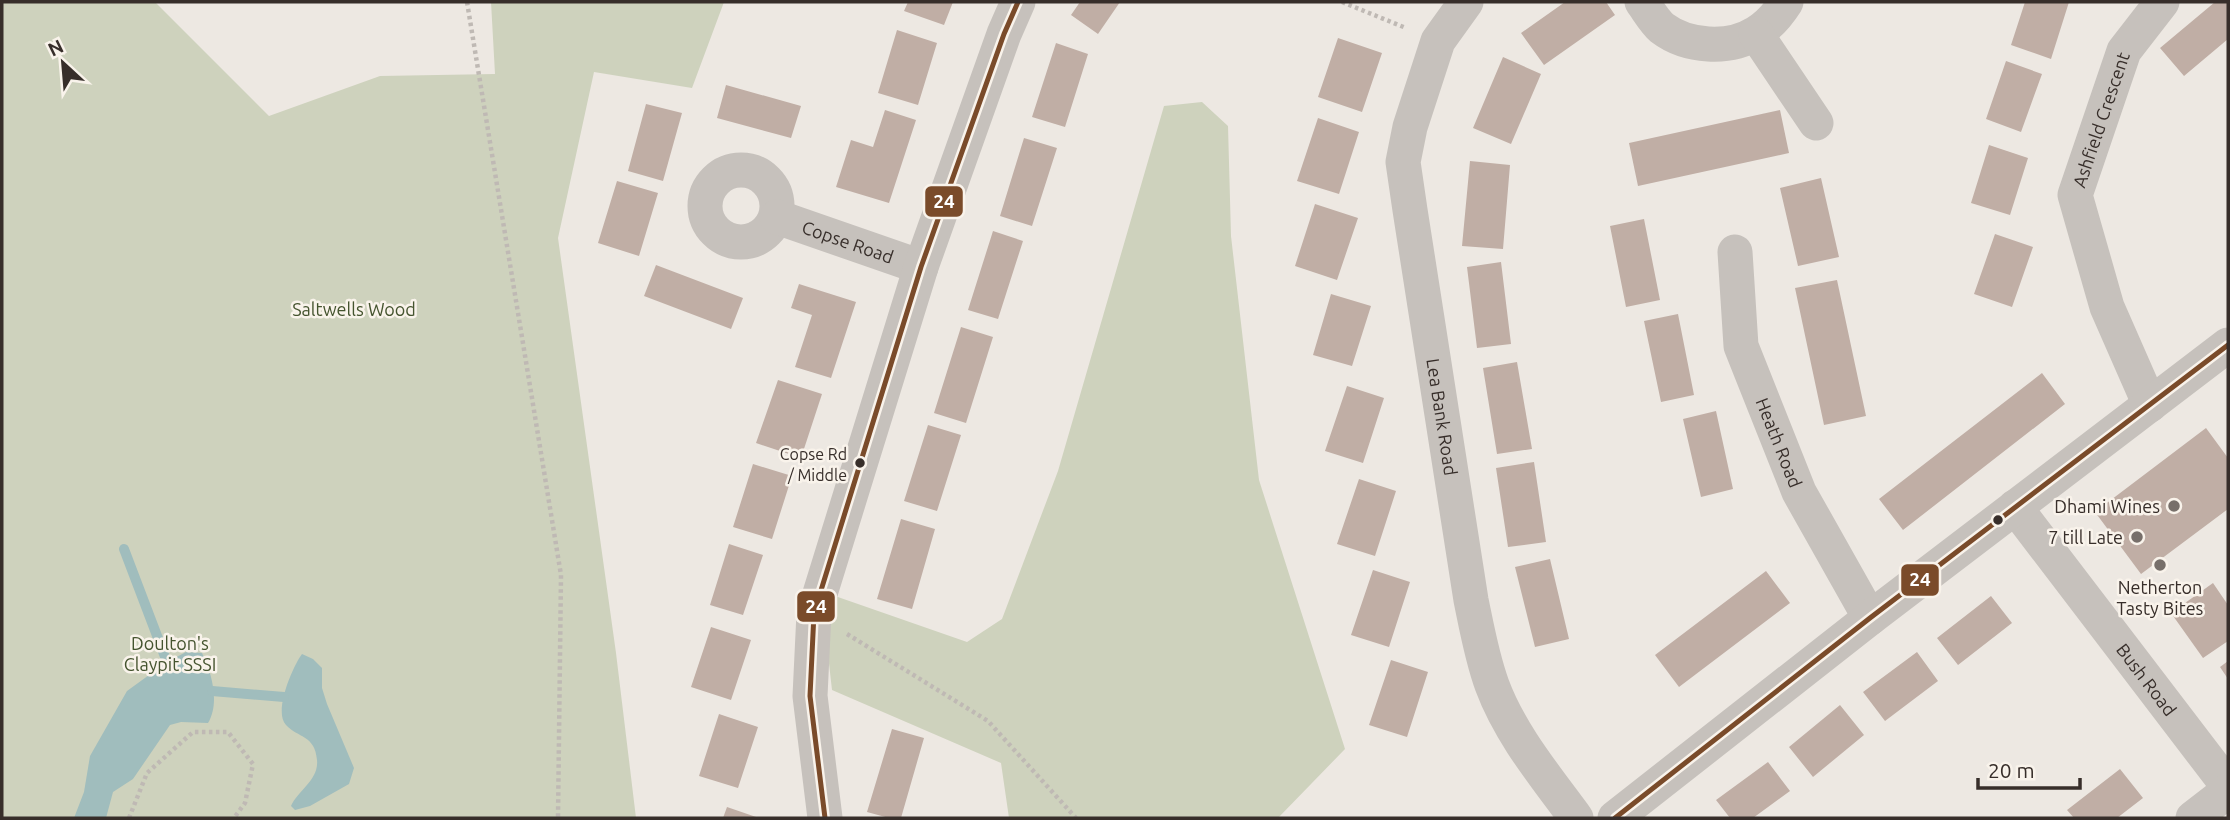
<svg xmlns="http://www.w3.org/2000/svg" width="2230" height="820" font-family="Ubuntu,sans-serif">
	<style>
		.green { fill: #ced2bd }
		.water { fill: #a0bdbd }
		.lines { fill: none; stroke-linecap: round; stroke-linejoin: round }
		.stream { stroke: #a0bdbd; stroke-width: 10 }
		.building { fill: #c0aea5 }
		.path { stroke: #bfb9b4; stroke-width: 4.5; stroke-dasharray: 3.5 3.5; stroke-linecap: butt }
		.minor { stroke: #c6c1bc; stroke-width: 35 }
		.bus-1-casing { stroke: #f9f3eb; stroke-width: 10 }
		.bus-1 { stroke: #7a4b2a; stroke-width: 5 }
		.bus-dot { fill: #372e2a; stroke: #f9f3eb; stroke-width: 2.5 }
		.poi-dot { fill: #776f6a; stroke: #f9f3eb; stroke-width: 2.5 }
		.labels { text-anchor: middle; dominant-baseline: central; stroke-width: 5; stroke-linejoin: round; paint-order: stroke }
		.bus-label { font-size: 16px; fill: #372e2a; stroke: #f9f3eb; text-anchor: end }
		.street-label { font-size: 18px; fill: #372e2a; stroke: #f9f3eb }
		.park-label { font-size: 18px; fill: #45542f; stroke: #f9f3eb }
		.poi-label { font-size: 18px; fill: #372e2a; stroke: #f9f3eb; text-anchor: end }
		.line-badge { stroke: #f9f3eb; stroke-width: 2.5 }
		.badge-label { font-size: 19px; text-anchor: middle; font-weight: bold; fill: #fff }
	</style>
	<rect width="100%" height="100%" fill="#ede8e2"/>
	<path class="green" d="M2,2H155L269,116L380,76L495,74L491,2H724L692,88L594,72L558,238L616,653L636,818H2Z
		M1202,102L1228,126L1231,236L1259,480L1345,749L1278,818H1009L1001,763L832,690L827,646L835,596L967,642L1002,619L1058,471L1164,106Z"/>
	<path class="water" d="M186,652L202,653C212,673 220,703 208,723L181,722L170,725L133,779L113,792L106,818H74L84,792L90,756L127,691L167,662Z
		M302,654L313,659L322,668V688L327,704L354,768L349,784L310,806L295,810L291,806C298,790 319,780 317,760C315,735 298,738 286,725C273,712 293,666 302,654Z"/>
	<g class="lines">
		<path class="stream" d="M124,549L167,662
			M212,691L284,697"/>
	</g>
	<path class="building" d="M908,2H953L944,25L904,11Z
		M1080,2H1120L1098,34L1071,15Z
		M1565,2H1606L1615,15L1544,65L1521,33Z
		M2025,2H2069L2051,59L2011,45Z
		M2215,2H2228V39L2184,76L2160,48Z
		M897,30L937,43L918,105L878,93Z
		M1338,38L1382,53L1362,112L1318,97Z
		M1056,43L1088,54L1065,127L1032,117Z
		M1503,57L1541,74L1511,144L1473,128Z
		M2006,61L2042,74L2021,132L1986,119Z
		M726,85L801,106L791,138L717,118Z
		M646,104L682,113L663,181L628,171Z
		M885,110L916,120L889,203L836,187L851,140L873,147Z
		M1780,110L1789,153L1638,186L1629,143Z
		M1318,118L1359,132L1339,194L1297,181Z
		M1024,138L1057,148L1032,226L1000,216Z
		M1989,145L2028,158L2010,215L1971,203Z
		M1470,161L1510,165L1503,249L1462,246Z
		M1821,178L1839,257L1798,266L1780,188Z
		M617,181L658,193L639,256L598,243Z
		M1315,204L1358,218L1337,280L1295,266Z
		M1644,219L1660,300L1626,307L1610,226Z
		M993,231L1023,241L998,319L968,310Z
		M1995,234L2033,247L2012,307L1974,294Z
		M1501,262L1511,344L1477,348L1467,267Z
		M656,265L743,298L731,329L644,296Z
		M1837,280L1866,416L1824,425L1795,288Z
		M799,284L856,302L831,378L795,367L812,315L791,308Z
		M1331,294L1371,306L1352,366L1313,355Z
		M1678,314L1694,395L1661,402L1644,321Z
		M961,327L993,337L966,423L934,413Z
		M1517,362L1532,449L1497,454L1483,368Z
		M2042,373L2065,404L1903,530L1879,499Z
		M778,380L822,394L801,458L756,443Z
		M1347,386L1384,398L1363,463L1325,451Z
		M1716,411L1733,489L1701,497L1683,419Z
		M928,425L961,435L937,511L904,501Z
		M2206,428L2228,458V509L2141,574L2095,512Z
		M1534,462L1546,542L1508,547L1496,468Z
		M753,464L792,476L772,539L733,527Z
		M1359,479L1396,491L1375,556L1337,544Z
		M901,519L935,529L912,609L877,599Z
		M729,544L763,555L743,615L710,605Z
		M1550,559L1569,639L1535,647L1515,567Z
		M1373,570L1410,582L1389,647L1351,635Z
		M1766,571L1790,603L1679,687L1655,655Z
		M2213,583L2228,605V641L2203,658L2171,613Z
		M1991,596L2012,623L1958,665L1937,638Z
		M711,627L751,640L731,700L691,687Z
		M1917,652L1938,681L1885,721L1863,692Z
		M1391,660L1428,672L1407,737L1369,725Z
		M2228,661V679L2220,667Z
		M1840,705L1864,735L1813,777L1789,747Z
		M719,714L758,727L738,788L699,776Z
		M892,729L924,738L901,818H889L867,812Z
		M1768,762L1790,791L1753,818H1730L1716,800Z
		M2120,769L2143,798L2117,818H2074L2067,810Z
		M727,807L759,818H723Z"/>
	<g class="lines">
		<path class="path" d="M467,2L561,575L558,818
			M1342,2L1406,28
			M847,634L988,721L1076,818
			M129,818L147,773L193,732H228L253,764L245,803L234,818"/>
		<g class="minor">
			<path id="s1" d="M1466,2L1438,41L1410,127L1403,162L1410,210L1471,600C1477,629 1482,658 1492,685C1510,734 1546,777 1576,818"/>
			<path d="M1642,2C1648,10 1654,21 1662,28C1687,47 1729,50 1756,33C1768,26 1779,13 1786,2"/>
			<path d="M1756,34L1816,123"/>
			<circle cx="741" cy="206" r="36"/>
			<path id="s2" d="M777,217L921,267"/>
			<path id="s3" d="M1735,252L1741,346L1799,492L1870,618"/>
			<path id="s4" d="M2150,405L2107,307L2075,195L2124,51L2162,2"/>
			<path id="s5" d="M2015,507L2228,786"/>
			<path d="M825,818L810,696L814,613L921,267L1004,34L1018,2"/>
			<path d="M1615,818L1870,618L2228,345"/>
			<path d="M2193,818L2228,791"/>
		</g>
		<defs>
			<path id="bus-1" d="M825,818L810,696L814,613L921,267L1004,34L1018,2
				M1615,818L1870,618L2228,345"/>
		</defs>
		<use href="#bus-1" class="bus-1-casing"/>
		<use href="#bus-1" class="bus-1"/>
	</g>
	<g class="bus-dot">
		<circle cx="860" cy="463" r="6"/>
		<circle cx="1998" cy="520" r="6"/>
	</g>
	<g class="poi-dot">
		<circle cx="2174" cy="506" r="7"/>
		<circle cx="2137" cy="537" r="7"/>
		<circle cx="2160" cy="565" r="7"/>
	</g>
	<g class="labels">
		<g class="bus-label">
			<text x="847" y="454">Copse Rd<tspan x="847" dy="21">/ Middle</tspan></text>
		</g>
		<g class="street-label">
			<text stroke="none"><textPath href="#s4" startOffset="303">Ashfield Crescent</textPath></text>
			<text stroke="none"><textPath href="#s2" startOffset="75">Copse Road</textPath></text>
			<text stroke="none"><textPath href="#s1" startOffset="432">Lea Bank Road</textPath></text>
			<text stroke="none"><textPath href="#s3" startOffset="198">Heath Road</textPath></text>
			<text stroke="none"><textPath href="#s5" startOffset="217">Bush Road</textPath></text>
		</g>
		<g class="park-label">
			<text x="354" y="309">Saltwells Wood</text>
			<text x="170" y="643">Doulton's<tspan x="170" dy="21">Claypit SSSI</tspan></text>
		</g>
		<g class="poi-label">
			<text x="2160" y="506">Dhami Wines</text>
			<text x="2123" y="537">7 till Late</text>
			<text x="2160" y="587" text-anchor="middle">Netherton<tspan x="2160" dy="21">Tasty Bites</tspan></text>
		</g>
	</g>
	<g class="line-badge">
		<rect x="924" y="185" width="40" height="33" rx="7" fill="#7a4b2a"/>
		<rect x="1900" y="563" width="40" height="34" rx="7" fill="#7a4b2a"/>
		<rect x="796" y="590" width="40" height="33" rx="7" fill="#7a4b2a"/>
	</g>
	<g class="badge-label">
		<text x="944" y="208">24</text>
		<text x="1920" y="586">24</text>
		<text x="816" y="613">24</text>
	</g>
	<rect width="2230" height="820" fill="none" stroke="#372e2a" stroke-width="7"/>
	<g transform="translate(63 63) rotate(334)" stroke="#f9f3eb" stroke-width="5" paint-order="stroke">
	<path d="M0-5L12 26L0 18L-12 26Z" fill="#372e2a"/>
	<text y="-10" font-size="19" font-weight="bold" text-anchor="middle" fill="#372e2a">N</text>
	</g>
	<path d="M1978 778v10h102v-10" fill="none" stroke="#372e2a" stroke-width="3.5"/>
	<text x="1988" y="778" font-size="21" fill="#372e2a" stroke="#f9f3eb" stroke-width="5" paint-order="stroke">20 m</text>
</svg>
